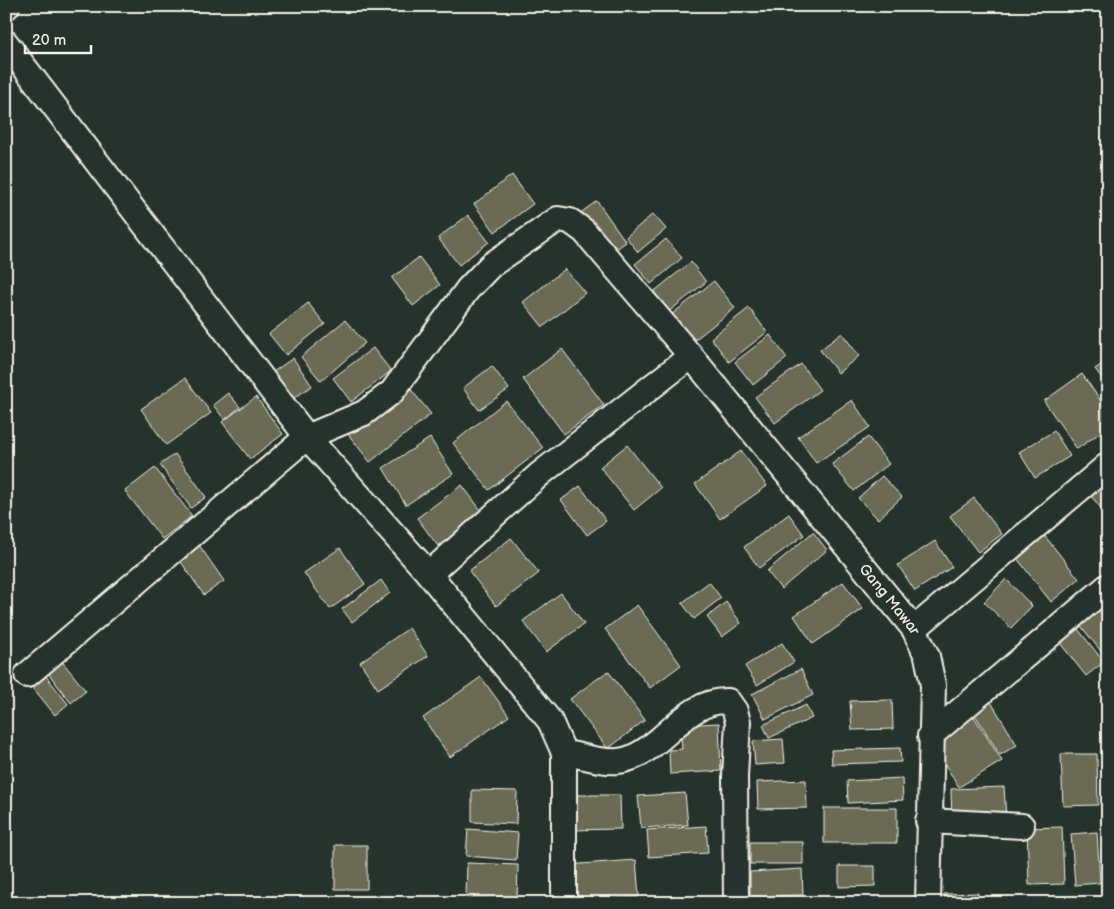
<svg xmlns="http://www.w3.org/2000/svg" width="1114" height="909" font-family="'Balsamiq Sans',sans-serif">
	<style>
		.building { fill: #6b6a55; stroke: #f4f1e8 }
		.lines { fill: none; stroke-linecap: round; stroke-linejoin: round }
		.minor-casing { stroke: #f4f1e8; stroke-width: 28 }
		.minor { stroke: #26332d; stroke-width: 24 }
		.labels { text-anchor: middle; dominant-baseline: central; stroke-width: 5; stroke-linejoin: round; paint-order: stroke }
		.street-label { font-size: 15px; fill: #f4f1e8; stroke: #26332d }
	</style>
	<rect width="100%" height="100%" fill="#26332d"/>
	<filter id="ink" filterUnits="userSpaceOnUse"><feTurbulence type="fractalNoise" baseFrequency=".02" numOctaves="2"/><feDisplacementMap in="SourceGraphic" scale="10" xChannelSelector="R" yChannelSelector="G"/><feConvolveMatrix kernelMatrix="1 2 1 2 8 2 1 2 1" color-interpolation-filters="sRGB"/></filter>
	<g filter="url(#ink)">
		<path class="building" d="M512,175L533,204L495,232L474,204Z
			M597,201L626,242L608,255L579,214Z
			M653,214L666,229L638,252L626,237Z
			M468,215L489,242L459,265L438,238Z
			M666,239L682,258L651,284L635,264Z
			M419,257L440,285L413,306L392,278Z
			M691,262L706,282L662,317L647,297Z
			M565,269L585,293L543,327L523,302Z
			M714,281L735,308L692,342L671,315Z
			M308,303L325,324L286,355L269,334Z
			M749,308L767,332L729,362L711,338Z
			M345,320L365,343L321,381L301,357Z
			M842,333L859,356L838,373L820,350Z
			M770,335L787,358L753,385L735,362Z
			M373,348L391,371L351,402L333,378Z
			M562,349L604,405L564,434L523,379Z
			M293,358L312,386L288,402L269,375Z
			M1108,360V386L1095,369Z
			M801,364L820,390L775,423L755,397Z
			M492,366L509,389L479,410L463,388Z
			M1082,374L1108,411V427L1077,449L1044,401Z
			M185,378L211,413L166,445L141,409Z
			M408,386L431,414L370,462L348,434Z
			M228,393L240,407L225,420L213,405Z
			M256,397L283,434L250,459L222,422Z
			M852,400L870,427L816,463L798,437Z
			M506,401L543,448L489,490L453,443Z
			M1054,431L1070,456L1035,478L1019,452Z
			M868,437L889,464L854,491L832,464Z
			M430,438L453,474L406,505L383,468Z
			M627,445L661,488L634,510L600,467Z
			M741,451L767,486L720,519L695,484Z
			M175,454L206,497L191,508L160,465Z
			M155,468L192,516L162,539L125,491Z
			M1108,468V517L1084,487Z
			M882,476L902,497L878,519L858,498Z
			M462,485L483,513L438,546L417,518Z
			M580,486L606,521L587,535L561,500Z
			M974,498L1002,534L978,552L950,516Z
			M789,514L804,535L759,568L744,547Z
			M813,532L827,550L781,589L767,571Z
			M1044,535L1079,579L1051,602L1016,557Z
			M511,538L539,573L496,606L469,571Z
			M935,541L952,567L915,591L898,565Z
			M199,545L224,581L204,595L179,559Z
			M340,548L365,584L330,609L304,573Z
			M1006,579L1032,606L1011,628L984,602Z
			M381,580L390,593L352,622L342,609Z
			M709,582L721,598L694,619L682,603Z
			M843,582L863,609L813,644L794,616Z
			M561,593L584,624L546,652L523,621Z
			M726,602L741,623L722,637L707,617Z
			M637,605L681,665L650,688L605,629Z
			M1099,610L1108,622V660L1080,625Z
			M1074,624L1104,662L1086,676L1056,638Z
			M409,628L428,656L378,689L360,662Z
			M782,643L794,662L757,685L745,666Z
			M56,654L86,691L71,703L42,665Z
			M39,667L68,704L55,715L25,678Z
			M801,669L813,695L765,719L752,694Z
			M608,671L645,720L608,749L570,699Z
			M481,677L509,716L450,757L423,718Z
			M988,697L1017,745L1000,755L971,708Z
			M892,700L893,729L852,730L850,701Z
			M806,705L812,718L769,738L763,725Z
			M973,715L1002,761L959,787L931,742Z
			M719,723L721,771L670,774L669,750L682,749L680,725Z
			M783,739L785,763L755,765L753,741Z
			M900,748L901,762L832,764L831,750Z
			M1061,754H1097L1098,805L1063,806Z
			M902,778L903,800L848,803L847,781Z
			M806,780L807,808L758,809L757,782Z
			M1004,787L1006,819L952,821L951,789Z
			M472,790L517,791L516,824L472,822Z
			M685,793L688,825L641,828L638,796Z
			M570,795H620L621,829L570,830Z
			M824,808H897V843H824Z
			M706,826L708,853L649,857L647,830Z
			M1062,827L1064,884L1029,885L1027,828Z
			M468,829L518,833L516,860L466,856Z
			M1097,832L1100,883L1075,885L1071,834Z
			M750,842H803V864H750Z
			M335,845H367V889H335Z
			M636,860L639,897L570,902L567,865Z
			M467,863L518,865L517,900L466,898Z
			M839,866H875V886L839,887Z
			M802,869L803,895L750,897V872Z
			M978,893V903H945L944,894Z
			M388,900H435V903H388Z"/>
		<g class="lines">
			<defs>
				<g id="minor">
					<path d="M6,7L7,6"/>
					<path d="M6,43L307,437L429,574L550,721L564,753V903"/>
					<path d="M429,574L540,474L691,356"/>
					<path d="M914,629L1108,465"/>
					<path id="s1" d="M27,675L307,437L364,413L392,392L468,289L491,265L558,219L570,221L584,231L691,356L914,629L927,656L933,685L928,903"/>
					<path d="M930,736L1108,586"/>
					<path d="M564,753C579,755 603,763 618,761C658,758 684,698 728,701L735,711L738,722L735,776L736,903"/>
					<path d="M928,821L1022,826"/>
				</g>
			</defs>
			<use href="#minor" class="minor-casing"/>
			<use href="#minor" class="minor"/>
		</g>
	</g>
	<g class="labels">
		<g class="street-label">
			<text stroke="none"><textPath href="#s1" startOffset="1215">Gang Mawar</textPath></text>
		</g>
	</g>
	<rect width="1114" height="909" fill="none" stroke="#26332d" stroke-width="25"/>
	<rect x="12" y="12" width="1089" height="884" fill="none" stroke="#f4f1e8" stroke-width="2" filter="url(#ink)"/>
	<path d="M25 45v8h66v-8" fill="none" stroke="#f4f1e8" stroke-width="2.5"/>
	<text x="32" y="45" font-size="15" fill="#f4f1e8" stroke="#26332d" stroke-width="4" paint-order="stroke">20 m</text>
</svg>
